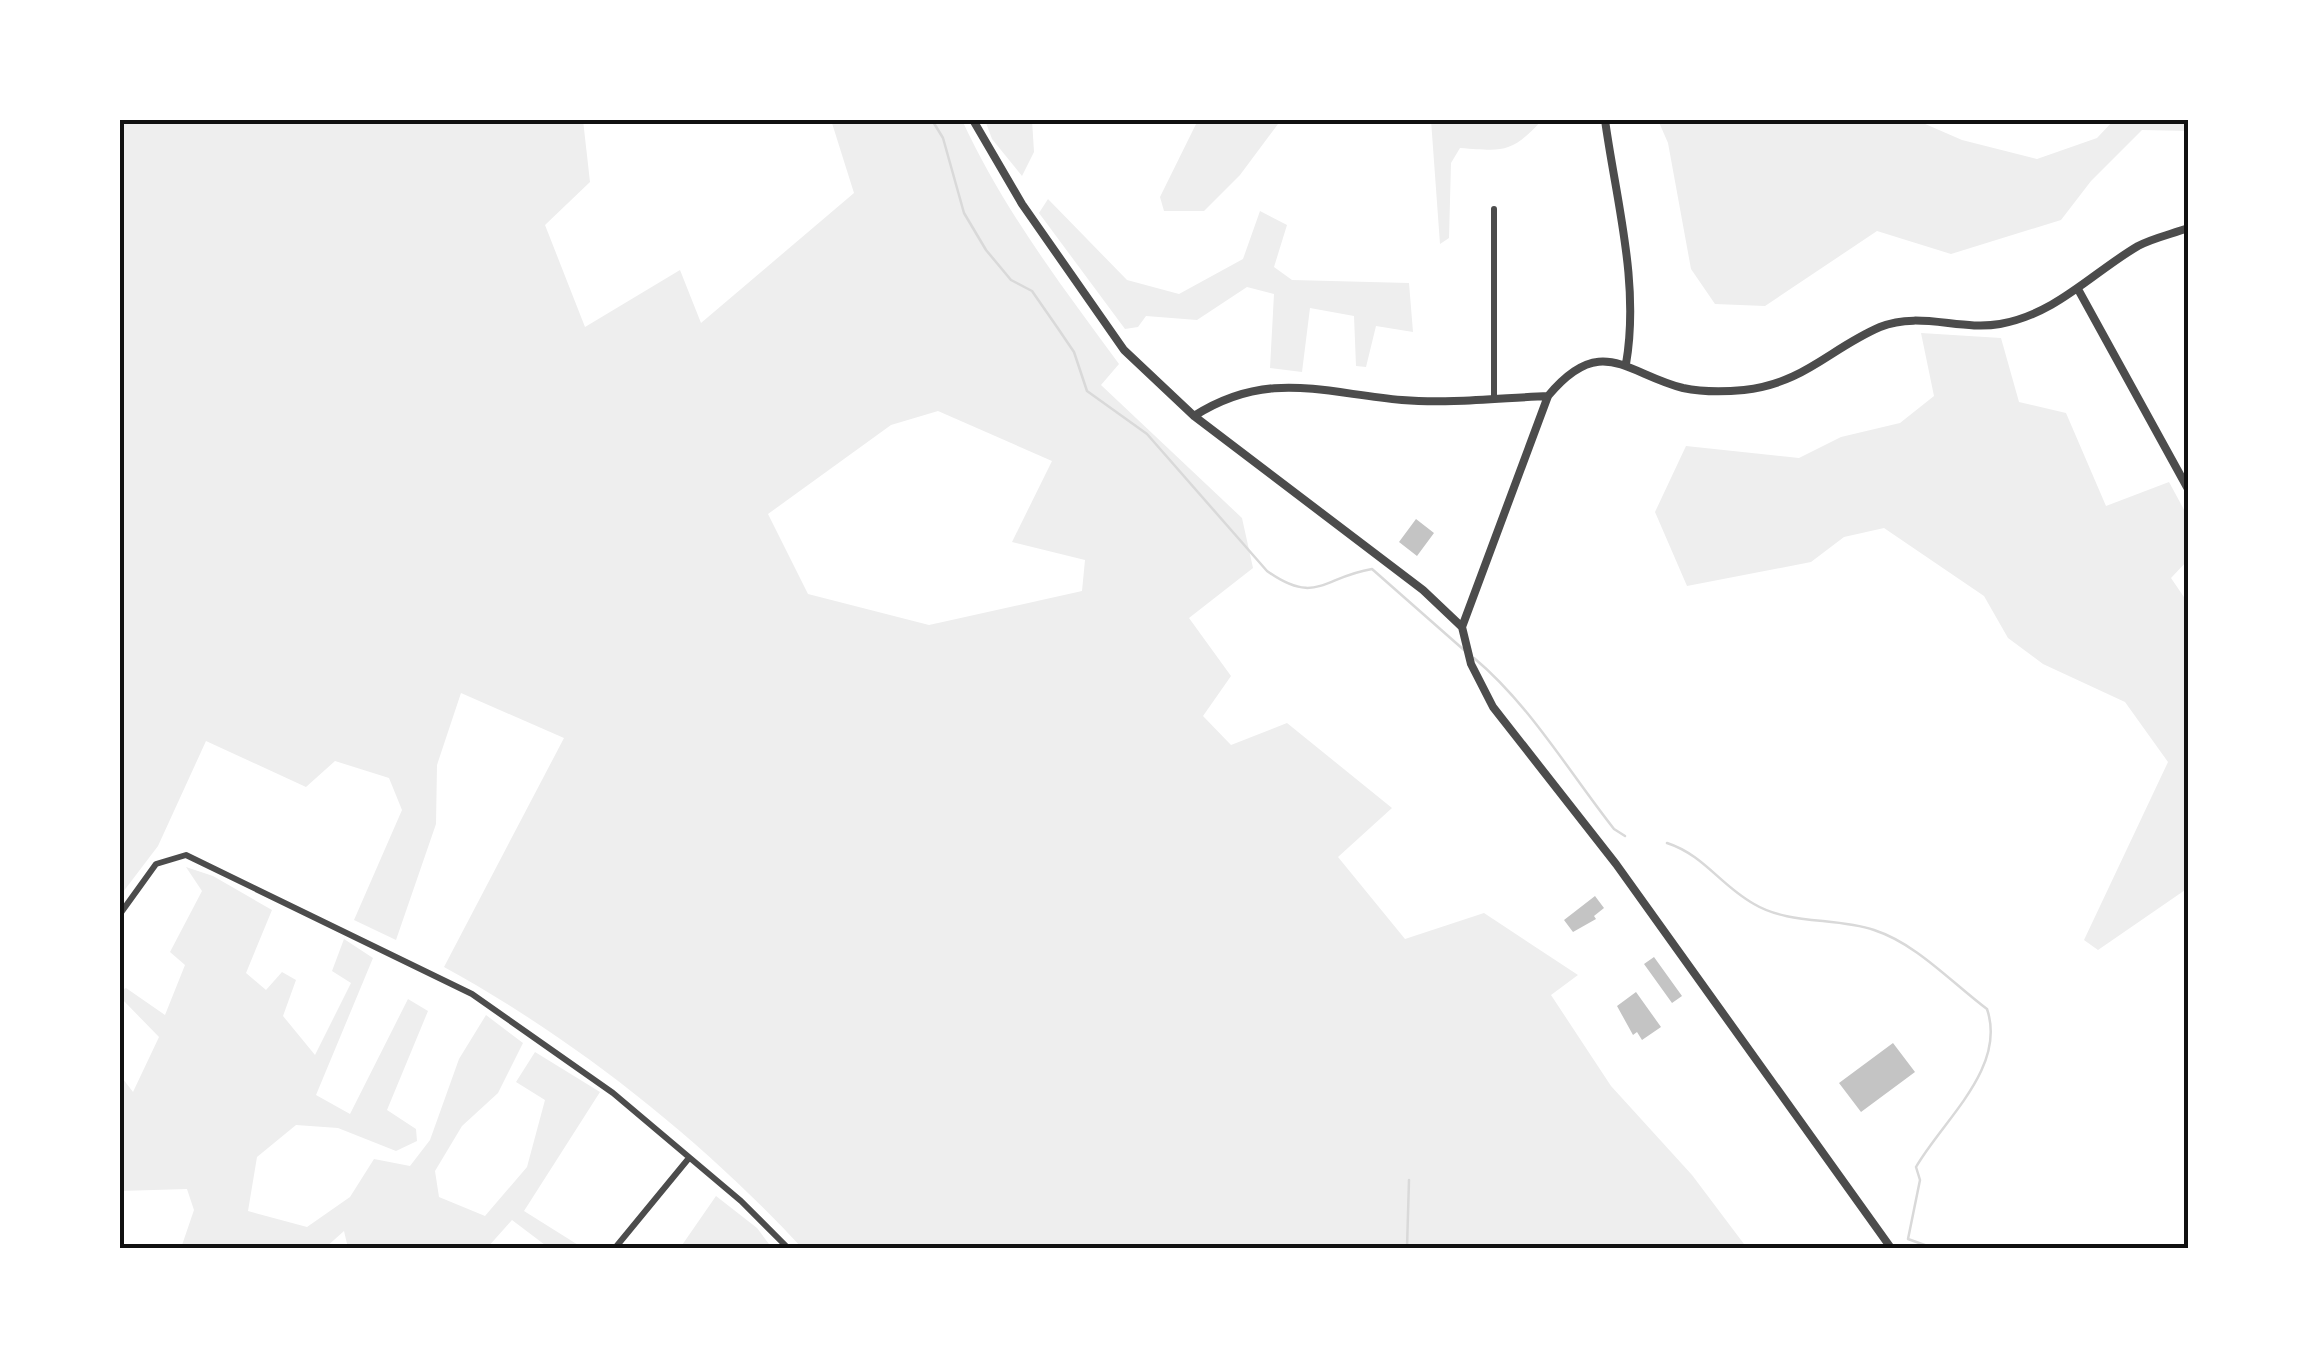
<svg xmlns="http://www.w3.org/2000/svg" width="2308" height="1368" font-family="Roboto,sans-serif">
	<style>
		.green { fill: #eee; fill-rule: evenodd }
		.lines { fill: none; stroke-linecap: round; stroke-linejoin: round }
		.stream { stroke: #d9d9d9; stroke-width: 2.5 }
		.building { fill: #c4c4c4 }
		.minor { stroke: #4c4c4c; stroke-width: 6 }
		.tertiary { stroke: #4c4c4c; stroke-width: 8 }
		.neatline { fill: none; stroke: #111; stroke-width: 4 }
	</style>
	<rect width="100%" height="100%" fill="#fff"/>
	<path class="green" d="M120,120H583L590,182L545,225L585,327L680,270L701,323L854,193L831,120H962C1003,209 1061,285 1119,364L1101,385L1242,518L1253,568L1189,618L1231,676L1203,716L1231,745L1287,723L1392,808L1338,857L1405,939L1484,913L1578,975L1551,995L1611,1086L1692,1175L1747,1248H802C700,1138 575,1039 444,967L564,738L461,693L437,765L436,824L396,940L354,920L402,810L389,778L335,761L306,787L206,741L158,846L120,896ZM938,411L1052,461L1012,542L1085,560L1082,591L929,625L808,594L768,514L891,425Z
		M985,120H1032L1034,152L1022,176L992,139Z
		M1198,120H1281L1240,175L1204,211H1164L1160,197Z
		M1431,120H1542C1511,154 1504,151 1460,148L1451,163L1449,238L1440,244Z
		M1658,120H1916L1962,140L2037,159L2097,138L2114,120H2188V131L2142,130L2091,181L2061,220L1951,254L1877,231L1765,306L1715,304L1691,269L1668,143Z
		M1048,199L1127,280L1179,294L1243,259L1260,211L1287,225L1274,267L1292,280L1409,283L1413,332L1376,326L1366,367L1356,366L1354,316L1310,308L1302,372L1270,368L1274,294L1247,287L1197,320L1146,316L1138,327L1125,329L1039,213Z
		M1921,333L2001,338L2019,402L2066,413L2106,506L2169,482L2188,517V560L2171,578L2188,603V888L2098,950L2084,940L2168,762L2125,702L2043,664L2008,638L1984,596L1884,528L1844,537L1811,562L1687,586L1655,512L1686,446L1799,458L1841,437L1900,423L1934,396Z
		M186,867L213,876L272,910L246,973L266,990L282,972L296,980L283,1016L315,1055L351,983L332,971L344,939L373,958L316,1095L350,1114L408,999L428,1011L387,1110L416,1129L417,1141L396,1151L338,1128L296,1125L257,1157L248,1211L307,1227L350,1197L374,1159L410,1166L430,1140L459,1059L486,1015L523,1043L498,1093L462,1126L435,1171L439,1197L485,1216L527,1167L545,1100L516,1082L535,1052L600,1092L524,1211L583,1248H549L512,1220L487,1248H348L344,1231L325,1248H181L194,1210L187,1189L120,1191V1075L133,1092L159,1037L120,997V991L126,988L165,1015L185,965L170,952L202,891Z
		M716,1196L757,1228L772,1248H680Z"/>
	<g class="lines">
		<path class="stream" d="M932,120L943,138L964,213L986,250L1011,280L1032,291L1057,327L1074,352L1087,391L1147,434L1267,571C1316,606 1323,577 1372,569L1464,650
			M1474,658C1530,705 1569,772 1614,829L1625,836
			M1667,843C1704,855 1721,886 1754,904C1789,925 1836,917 1874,930C1917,944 1952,983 1987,1009C2007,1068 1943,1120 1916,1167L1920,1180L1908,1239L1933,1248
			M1407,1248L1409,1180"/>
	</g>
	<path class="building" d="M1416,519L1434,533L1417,556L1399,542Z
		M1595,896L1604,908L1594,916L1596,919L1573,932L1564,920Z
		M1654,957L1682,996L1672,1003L1644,964Z
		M1636,992L1661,1027L1642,1040L1637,1032L1633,1035L1617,1006Z
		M1893,1043L1915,1072L1861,1112L1839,1083Z"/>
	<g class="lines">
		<path class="minor" d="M1494,209V398
			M120,914L156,864L186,855L472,994L613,1093L741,1201L788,1248
			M615,1248L689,1158"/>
		<path class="tertiary" d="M973,120L1022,204L1124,350L1194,416L1423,590L1462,627
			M1605,120C1616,200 1640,283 1626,364
			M2079,291L2188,489
			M1194,416C1268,369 1322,393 1402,400C1449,404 1500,398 1548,396
			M1891,1248L1616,864L1493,707L1471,664L1462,627L1548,396C1601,332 1627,374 1683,388C1702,392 1724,392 1744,390C1805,383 1829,349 1880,327C1919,311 1960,331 2000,324C2056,314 2092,273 2138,246C2153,238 2172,234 2188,228"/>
	</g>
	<rect width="2308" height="1368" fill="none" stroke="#ffffff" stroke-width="245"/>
	<rect x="122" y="122" width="2064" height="1124" class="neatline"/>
</svg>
